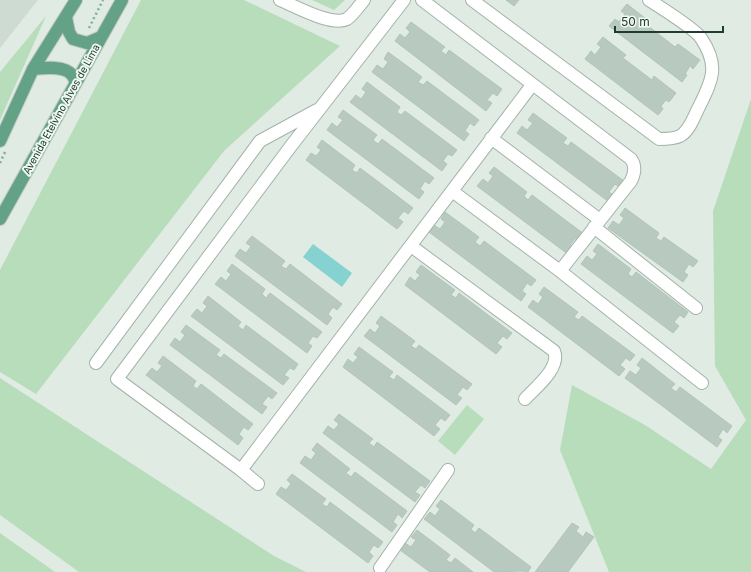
<svg xmlns="http://www.w3.org/2000/svg" width="751" height="572" font-family="Inter,sans-serif">
	<style>
		.built { fill: #cedbd3 }
		.green { fill: #b8ddbb }
		.water { fill: #86d2d0 }
		.building { fill: #b8c9bf; stroke: #b2c5ba }
		.lines { fill: none; stroke-linecap: round; stroke-linejoin: round }
		.minor-casing { stroke: #a3b3aa; stroke-width: 14 }
		.major-casing { stroke: #c1c8c5; stroke-width: 14 }
		.path { stroke: #7fb098; stroke-width: 2.5; stroke-dasharray: 2 3; stroke-linecap: butt }
		.minor { stroke: #fff; stroke-width: 12 }
		.major { stroke: #63a286; stroke-width: 12 }
		.labels { text-anchor: middle; dominant-baseline: central; stroke-width: 4; stroke-linejoin: round; paint-order: stroke }
		.street-label { font-size: 10px; fill: #203c2f; stroke: #f0f8f3 }
	</style>
	<rect width="100%" height="100%" fill="#e0ebe4"/>
	<path class="built" d="M0,0H38L0,48Z"/>
	<path class="green" d="M141,0H244L340,46L224,151L36,394L0,372V270Z
		M312,0H345L334,10Z
		M46,16L0,120V72Z
		M751,99V572H609L560,450L572,385L645,425L711,469L746,420L715,366L713,211Z
		M0,378L274,556L306,572H79L0,515Z
		M467,405L484,419L455,455L438,441Z
		M0,533L55,572H0Z"/>
	<path class="water" d="M313,244L352,273L342,287L303,257Z"/>
	<path class="building" d="M506,0H519L514,6Z
		M627,4L650,22L647,25L675,47L678,44L700,60L693,69L690,66L685,74L687,75L682,82L609,26L615,19L619,22L625,14L621,11Z
		M411,22L445,47L441,51L446,55L449,50L502,89L497,96L493,93L487,100L492,103L486,111L395,41L400,34L405,38L410,32L406,28Z
		M603,37L626,55L623,58L652,80L654,76L676,93L669,102L666,100L661,106L663,109L658,115L585,59L591,51L595,55L601,47L597,44Z
		M388,52L422,77L418,82L423,85L427,81L479,120L474,126L470,123L465,131L469,134L464,141L372,72L377,65L383,69L388,62L384,59Z
		M367,82L400,107L397,112L401,115L405,111L457,150L452,156L448,154L443,161L447,164L442,171L350,102L356,95L361,99L366,92L362,89Z
		M343,110L377,135L373,140L378,144L382,139L434,178L429,184L425,181L420,189L424,192L419,199L327,130L332,123L337,127L343,120L338,117Z
		M533,113L567,138L563,143L568,146L571,142L624,181L619,187L615,184L609,192L614,195L609,202L517,133L522,126L527,130L533,123L528,120Z
		M322,140L355,165L352,170L357,173L360,168L413,208L408,214L404,211L398,218L403,222L397,229L306,160L311,153L316,156L321,150L317,147Z
		M494,167L527,192L524,196L528,200L532,195L584,234L580,241L576,238L570,245L575,248L569,255L477,186L483,179L488,183L493,176L489,173Z
		M625,208L659,233L656,238L661,241L664,237L698,261L693,267L689,264L684,272L688,275L683,282L608,228L613,221L619,225L624,218L620,215Z
		M445,212L479,237L475,242L480,246L484,241L536,280L531,286L527,283L522,291L526,294L521,301L429,232L434,225L440,229L445,222L441,219Z
		M252,236L285,261L281,266L286,269L290,264L342,304L337,310L333,307L328,314L332,318L327,325L235,256L240,249L246,253L251,246L246,243Z
		M598,244L631,269L628,274L632,277L636,272L688,312L684,318L680,315L674,322L679,326L673,333L581,264L587,256L592,260L597,254L593,251Z
		M232,264L265,289L262,294L266,298L270,293L322,332L317,338L313,336L308,343L312,346L307,353L215,284L221,277L226,281L231,274L227,271Z
		M421,265L455,290L451,295L456,298L459,293L512,333L507,339L503,336L497,343L502,347L496,354L405,285L410,277L415,281L420,275L416,272Z
		M544,287L578,312L574,317L579,320L582,316L635,355L630,361L626,358L620,365L625,369L619,376L528,307L533,300L538,304L543,297L539,294Z
		M208,296L241,322L238,326L243,330L246,325L298,364L294,370L290,368L284,375L289,378L283,385L191,316L197,309L202,313L207,306L203,303Z
		M381,316L415,341L411,346L416,349L419,345L472,384L467,390L463,387L457,395L462,398L456,405L364,336L370,329L375,333L380,326L376,323Z
		M186,325L220,350L216,355L221,358L224,354L277,393L272,399L268,396L262,404L267,407L262,414L170,345L175,338L180,342L185,335L181,332Z
		M359,347L393,372L389,377L394,380L397,375L450,415L445,421L441,418L435,425L440,429L434,436L343,367L348,359L353,363L358,357L354,354Z
		M163,356L196,381L193,386L197,389L201,384L253,424L248,430L244,427L239,434L243,438L238,445L146,375L152,368L157,372L162,366L158,363Z
		M642,358L675,384L671,388L676,392L680,387L732,426L727,433L723,429L718,437L722,440L717,447L625,378L630,371L636,375L641,368L637,365Z
		M339,414L373,439L369,443L374,447L377,442L430,481L425,488L421,485L415,492L420,495L415,502L323,433L328,426L334,430L339,424L334,420Z
		M317,443L350,469L346,473L351,477L355,472L407,511L402,518L398,514L393,522L397,525L392,532L300,463L305,456L311,460L316,453L312,450Z
		M292,474L326,499L322,504L327,507L330,502L383,542L378,548L374,545L369,552L373,556L368,563L276,494L281,487L286,490L291,484L287,480Z
		M441,500L474,525L471,529L475,533L479,528L531,567L528,572L522,571L494,572L424,519L430,512L435,516L440,509L436,506Z
		M572,523L579,527L576,531L583,537L586,532L594,537L568,572H535Z
		M417,530L450,555L446,560L451,563L455,558L473,572H430L400,550L405,543L411,547L416,540L411,537Z"/>
	<g class="lines">
		<defs>
			<path id="minor" d="M280,0C295,6 332,27 347,19C353,15 359,6 364,0
				M404,0L291,146L117,379L241,470L532,85
				M422,0L631,159C636,166 635,173 631,181L560,271
				M472,0L659,139C666,139 674,139 680,136C689,131 693,119 697,111C711,82 721,68 701,38C695,29 660,7 649,0
				M491,138L600,220
				M452,191L560,271L702,383
				M594,227L696,308
				M411,246L554,351C561,368 535,388 525,399
				M96,363L260,141L317,110
				M241,470L258,484
				M380,568L448,470"/>
			<path id="major" d="M66,17L69,32L73,39L87,43L101,37
				M33,69C43,68 65,65 72,75C74,77 75,81 76,83
				M0,141L33,69L76,0
				M0,219L122,0"/>
		</defs>
		<use href="#minor" class="minor-casing"/>
		<use href="#major" class="major-casing"/>
		<path class="path" d="M89,28L103,0
			M0,163L5,152"/>
		<use href="#minor" class="minor"/>
		<use href="#major" class="major"/>
	</g>
	<g class="labels">
		<g class="street-label">
			<text transform="translate(61 109) rotate(-61)">Avenida Etelvino Alves de Lima</text>
		</g>
	</g>
	<path d="M615 26v6h108v-6" fill="none" stroke="#203c2f" stroke-width="2"/>
	<text x="621" y="26" font-size="12" fill="#203c2f" stroke="#f0f8f3" stroke-width="3" paint-order="stroke">50 m</text>
</svg>
